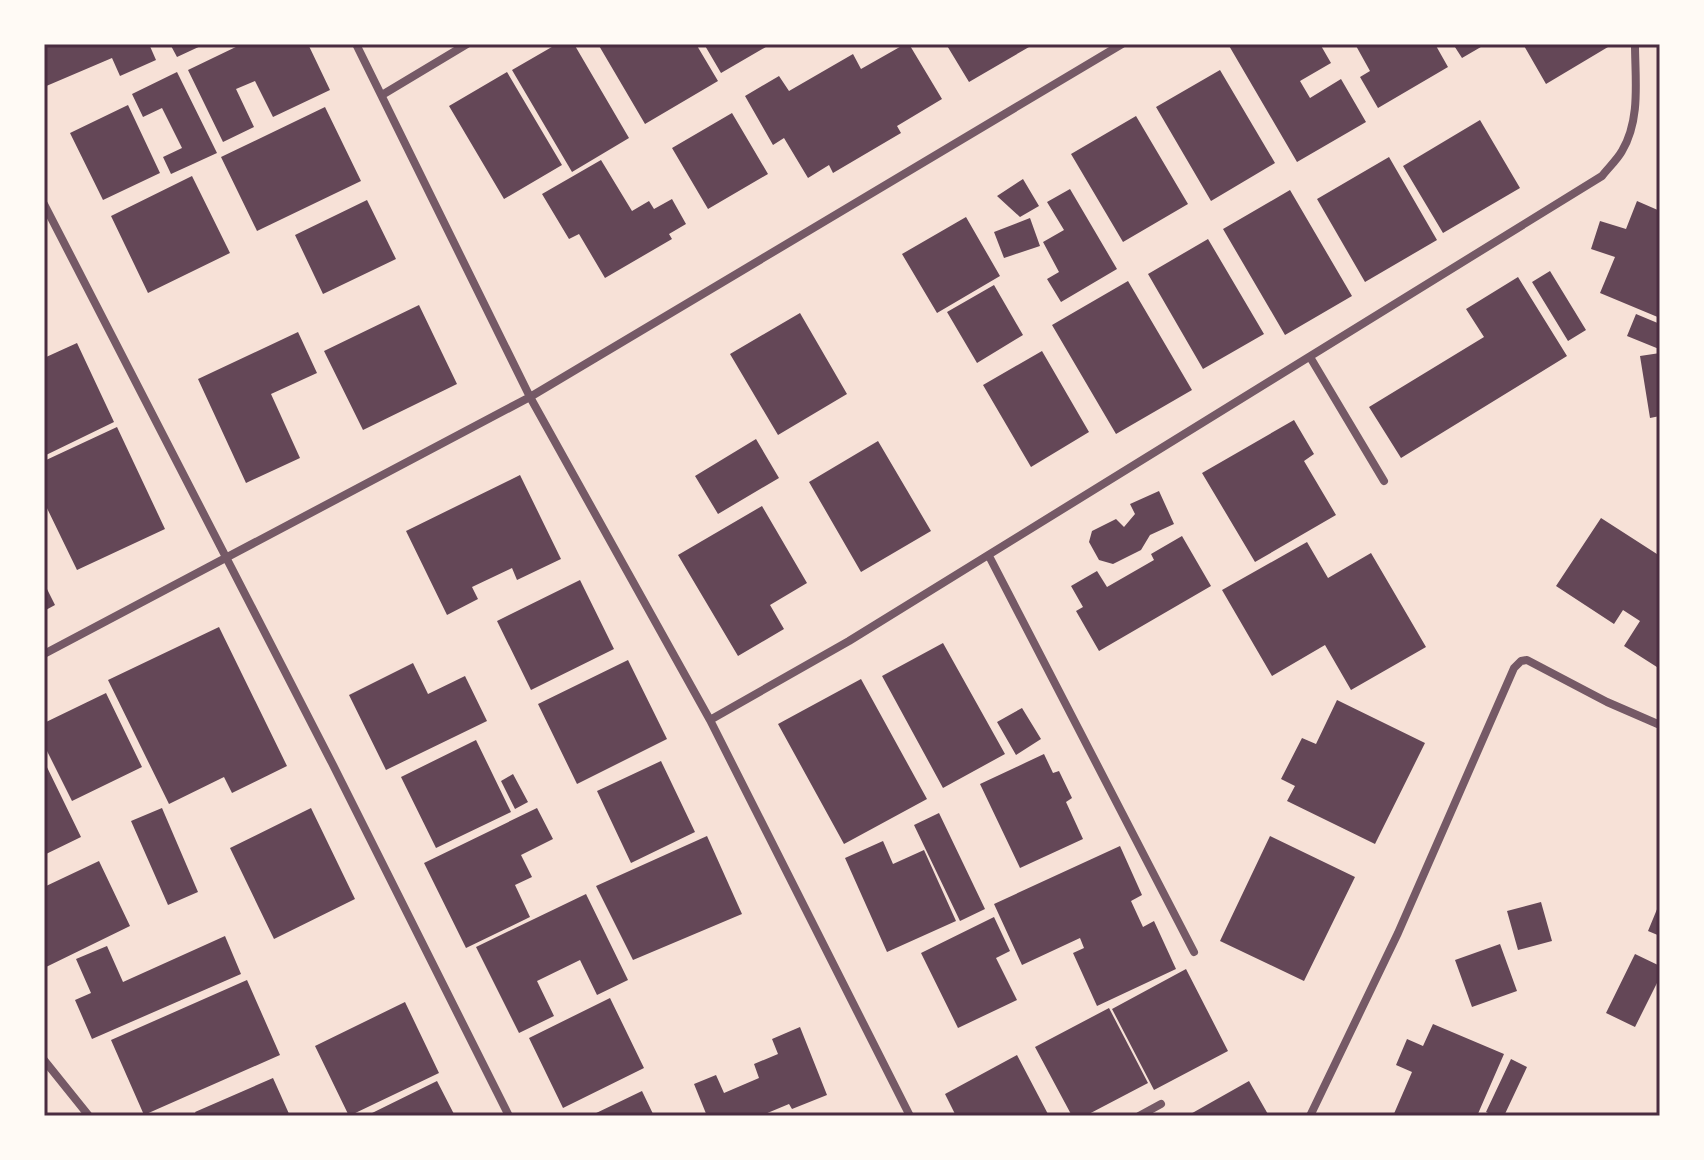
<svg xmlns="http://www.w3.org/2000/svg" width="1704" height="1160" font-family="'Asap Condensed',sans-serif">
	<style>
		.building { fill: #644757 }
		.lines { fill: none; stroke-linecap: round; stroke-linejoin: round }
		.minor { stroke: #755966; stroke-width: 8 }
		.neatline { fill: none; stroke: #4a2c40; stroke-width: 3 }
	</style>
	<rect width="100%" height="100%" fill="#f7e1d7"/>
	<path class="building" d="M44,44H149L156,60L120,76L112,58L44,87Z
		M170,44H205L177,57Z
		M242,44H308L330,90L273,117L255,81L236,89L254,127L223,142L188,70Z
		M557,44H574L629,138L572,172L512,70Z
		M598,44H696L718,81L645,124Z
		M704,44H771L721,73Z
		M905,44H909L942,99L897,126L901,133L833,173L829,165L808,178L784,138L773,145L745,96L779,76L789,91L853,54L861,69Z
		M946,44H1027L1029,47L969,82Z
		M1228,44H1320L1331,63L1300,81L1310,98L1341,79L1366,122L1297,162Z
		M1355,44H1435L1448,67L1378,108L1360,77L1370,71Z
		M1453,44H1486L1462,58Z
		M1523,44H1613L1546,84Z
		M1220,70L1275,163L1211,201L1156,107Z
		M177,72L217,153L171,174L163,157L182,148L162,108L143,117L132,94Z
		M507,72L562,165L504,199L449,106Z
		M128,105L160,173L103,200L70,133Z
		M325,107L361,181L257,231L221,157Z
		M732,113L768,174L708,209L672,148Z
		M1136,116L1188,204L1123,242L1071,154Z
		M1480,120L1520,188L1443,233L1403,166Z
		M1389,157L1437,240L1365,282L1317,199Z
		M601,160L632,211L649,201L654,209L672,199L686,224L669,234L672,239L605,278L579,234L569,239L542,194Z
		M192,176L230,253L148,293L111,216Z
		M1023,179L1039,206L1020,217L997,196Z
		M1070,189L1117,269L1061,302L1047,279L1059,272L1043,242L1064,230L1047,202Z
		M1290,190L1352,296L1285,335L1223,229Z
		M367,200L396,259L323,294L295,235Z
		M1637,201L1660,211V318L1600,293L1615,257L1591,249L1600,221L1626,229Z
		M966,217L1000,276L937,313L902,254Z
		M1030,218L1040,246L1004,258L994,232Z
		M1208,239L1264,334L1203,369L1148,274Z
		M1550,271L1586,330L1568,341L1532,282Z
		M1518,277L1567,356L1401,458L1369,407L1484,337L1466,309Z
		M1128,281L1192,390L1116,434L1052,325Z
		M994,285L1023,335L977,363L947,312Z
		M419,305L457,384L363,430L324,351Z
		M800,313L847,394L778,435L730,354Z
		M1636,314L1660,324L1659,349L1627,336Z
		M298,332L317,373L271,394L300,458L246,483L198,379Z
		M77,343L114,422L44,456V358Z
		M1042,351L1089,432L1031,467L983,385Z
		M1660,353V416L1650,418L1640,356Z
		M1294,420L1314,454L1304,461L1336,515L1255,562L1202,473Z
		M117,427L165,529L77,570L44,502V461Z
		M756,439L779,478L718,514L695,476Z
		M878,441L931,531L861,572L809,482Z
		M520,475L561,559L517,580L512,568L472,587L478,599L447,615L406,531Z
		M1159,491L1174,524L1150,535L1141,550L1113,564L1099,560L1089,542L1092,531L1116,519L1124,527L1135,514L1130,504Z
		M762,506L807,583L770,605L784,629L738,656L678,555Z
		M1601,518L1660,556V669L1624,646L1640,621L1623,610L1614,624L1556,586Z
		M1182,536L1211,586L1099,651L1076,611L1083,607L1071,586L1097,571L1107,587L1154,560L1151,554Z
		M1307,542L1328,578L1371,553L1426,647L1351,690L1325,645L1272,676L1222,590Z
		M580,580L614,649L531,690L497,621Z
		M44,583L55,605L44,611Z
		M219,627L287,766L232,793L224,777L169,804L108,680Z
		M943,643L1005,754L943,788L882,676Z
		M628,660L667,739L577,784L538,704Z
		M413,663L428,694L465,676L487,721L386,770L349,695Z
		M861,679L927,799L844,844L778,724Z
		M106,693L142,767L72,801L44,745V723Z
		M1337,700L1425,743L1375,844L1287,801L1295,786L1281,779L1302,738L1316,744Z
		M1022,708L1041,739L1016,755L997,722Z
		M476,740L511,812L436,848L401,777Z
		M1044,754L1053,773L1059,771L1072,798L1066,802L1083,839L1020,868L980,784Z
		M44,761L81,837L44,855Z
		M661,761L695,832L631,863L597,791Z
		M513,774L528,802L515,809L501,781Z
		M162,808L198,892L168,905L131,821Z
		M311,808L355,899L274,939L230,848Z
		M537,808L553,839L521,855L532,877L515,885L530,917L466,948L424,863Z
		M939,813L985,909L960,921L914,825Z
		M707,836L742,914L633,960L596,886Z
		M1270,836L1355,877L1304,981L1220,941Z
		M883,841L893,864L924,850L956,921L887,952L845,858Z
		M1120,846L1142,895L1131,901L1143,927L1154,921L1176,969L1097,1006L1073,953L1084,948L1080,938L1022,965L994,904Z
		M99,861L130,926L44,968V887Z
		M586,894L628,980L597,995L580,960L537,981L554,1016L519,1033L476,947Z
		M1541,902L1552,941L1518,950L1507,911Z
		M1660,902V936L1648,931Z
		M994,917L1010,951L996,958L1017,1000L958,1028L921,953Z
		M225,936L241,974L92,1039L75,1000L91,993L76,959L107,946L123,982Z
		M1500,944L1517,991L1472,1007L1455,960Z
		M1635,954L1660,966V977L1635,1027L1606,1013Z
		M1186,969L1228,1051L1154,1090L1112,1009Z
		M247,980L280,1055L144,1115L111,1040Z
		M610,998L644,1068L563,1108L529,1038Z
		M405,1002L439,1073L349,1116L315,1046Z
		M1109,1008L1148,1083L1085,1116H1072L1035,1047Z
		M1433,1024L1504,1054L1477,1116H1393L1412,1072L1396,1065L1407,1039L1423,1046Z
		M800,1027L827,1095L792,1109L789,1104L760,1116H707L694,1084L716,1075L724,1093L759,1078L754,1064L778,1054L772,1039Z
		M1017,1055L1049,1116H956L945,1094Z
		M1511,1059L1527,1067L1504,1116H1494L1486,1112Z
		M273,1078L290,1116H197L195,1112Z
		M437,1081L455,1116H366Z
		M1249,1081L1269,1116H1187Z
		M642,1091L654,1116H590Z"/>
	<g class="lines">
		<path class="minor" d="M356,44L530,397L710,720L910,1116
			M382,95L467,44
			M44,204L332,763L509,1116
			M1310,357L1384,481
			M989,556L1194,952
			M44,654L530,397L1122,44
			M710,720L849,641L1602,176C1608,168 1617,160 1622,151C1641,119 1635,79 1635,44
			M44,1060L89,1116
			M1139,1116L1161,1104
			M1310,1116L1398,933L1514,668L1521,661L1527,660L1607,702L1660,725"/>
	</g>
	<rect width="1704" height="1160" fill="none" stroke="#fffaf5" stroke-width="92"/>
	<rect x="46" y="46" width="1612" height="1068" class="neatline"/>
</svg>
